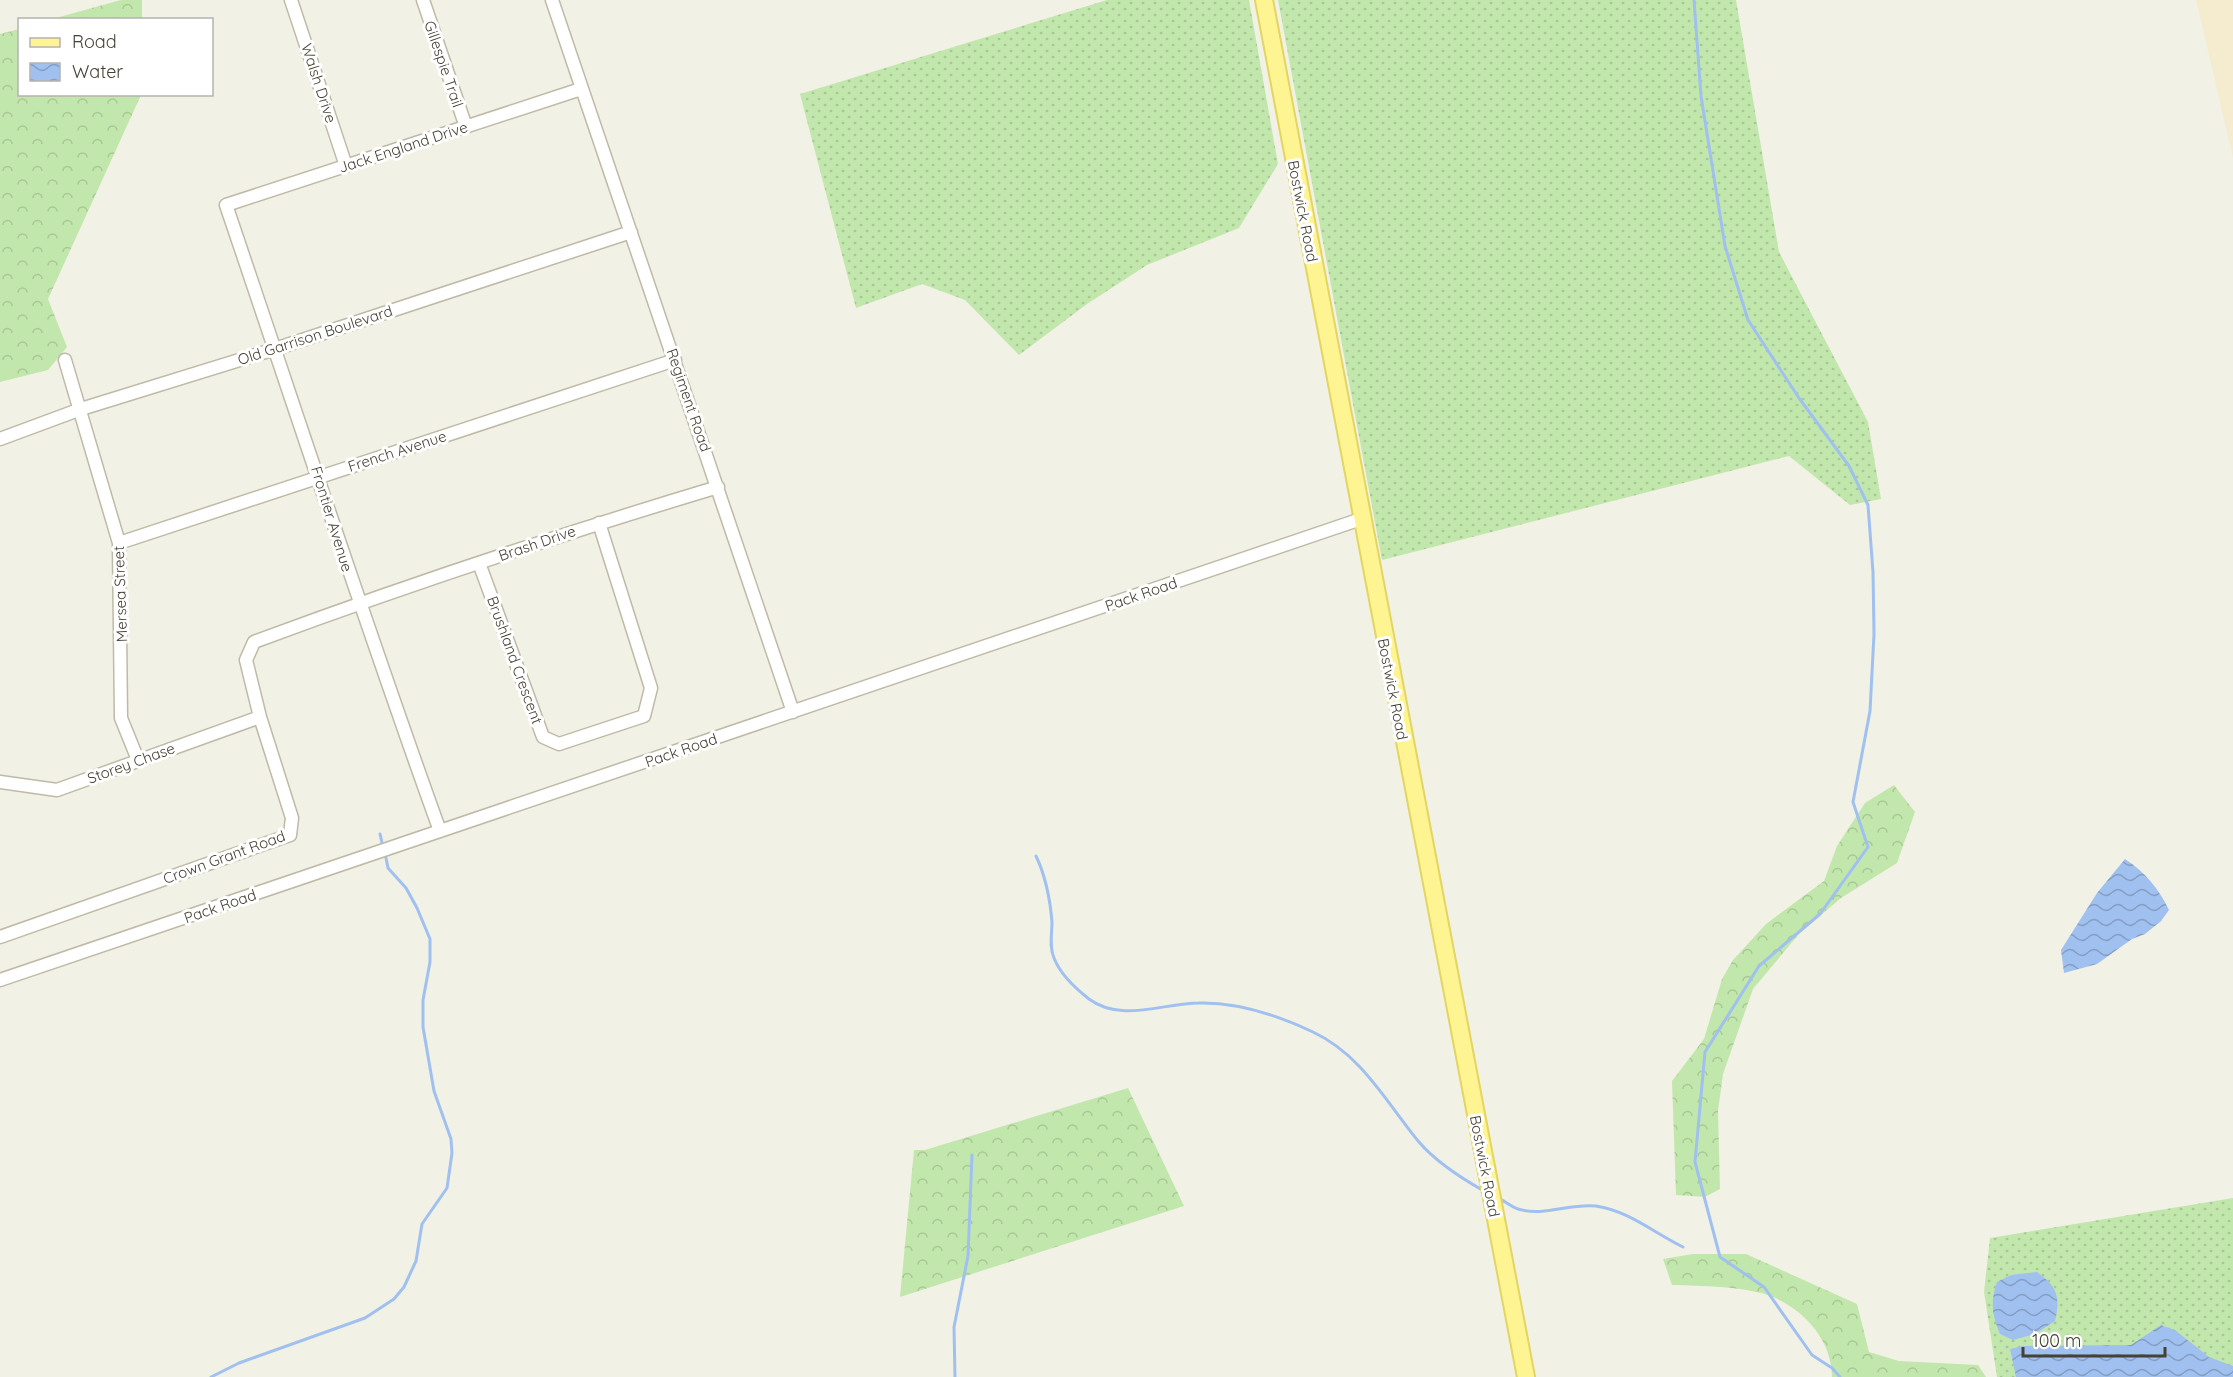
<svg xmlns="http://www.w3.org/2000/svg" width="2233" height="1377" font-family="Quicksand,sans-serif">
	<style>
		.commercial { fill: #f5eccf }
		.grass { fill: url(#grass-dots) }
		.forest { fill: url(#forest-crowns) }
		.water { fill: url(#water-waves) }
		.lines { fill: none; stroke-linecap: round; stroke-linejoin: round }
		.stream { stroke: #a0c0f0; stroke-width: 3 }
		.minor-casing { stroke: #bebaa7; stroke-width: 15 }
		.major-casing { stroke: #e3d562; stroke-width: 20 }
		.minor { stroke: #fff; stroke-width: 12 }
		.major { stroke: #fef492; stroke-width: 16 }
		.labels { text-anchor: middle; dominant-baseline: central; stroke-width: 6; stroke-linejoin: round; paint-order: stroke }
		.street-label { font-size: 15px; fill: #454134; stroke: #fff }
	</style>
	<defs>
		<pattern id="grass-dots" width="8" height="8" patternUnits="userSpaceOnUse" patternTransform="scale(1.5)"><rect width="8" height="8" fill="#c2e7ad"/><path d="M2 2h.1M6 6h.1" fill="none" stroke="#a8c795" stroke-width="1.8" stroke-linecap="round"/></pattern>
		<pattern id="forest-crowns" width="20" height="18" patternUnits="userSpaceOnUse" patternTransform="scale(1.5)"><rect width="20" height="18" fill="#c2e7ad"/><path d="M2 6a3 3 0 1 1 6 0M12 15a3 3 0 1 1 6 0" fill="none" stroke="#a8c795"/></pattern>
		<pattern id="water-waves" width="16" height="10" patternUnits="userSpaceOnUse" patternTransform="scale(1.5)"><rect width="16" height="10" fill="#a0c0f0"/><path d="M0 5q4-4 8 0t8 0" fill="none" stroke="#849ec3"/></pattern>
	</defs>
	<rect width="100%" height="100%" fill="#f2f1e5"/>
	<path class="commercial" d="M2196,0H2233V158Z"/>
	<path class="grass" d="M1107,0H1249L1278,164L1239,228L1147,265L1087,304L1019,355L965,300L922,284L856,308L800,94Z
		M1278,0H1736L1779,252L1868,422L1881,499L1850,505L1789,456L1382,560Z
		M2233,1198V1377H1997L1984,1292L1990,1238Z"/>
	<path class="forest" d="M121,0H142V19H52Z
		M19,29L20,94L141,95L48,299L67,347L48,370L0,382V34Z
		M1894,785L1915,812L1897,863L1841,898L1799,934L1753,989L1723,1074L1718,1111L1720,1189L1705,1197L1676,1195L1672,1081L1704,1039L1722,979L1733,960L1766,924L1824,881L1837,846L1865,803Z
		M1128,1088L1184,1206L900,1297L914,1150H925Z
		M1693,1254H1746L1857,1304L1869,1352L1899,1361L1978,1365L1986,1377H1832C1832,1341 1805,1311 1773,1297C1747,1286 1700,1286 1672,1285L1663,1259Z"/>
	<path class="water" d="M2125,859C2145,872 2159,889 2169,910L2161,921L2145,934L2132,939L2097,964L2064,973L2061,950L2097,893Z
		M2037,1272C2057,1286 2061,1297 2055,1321L2035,1334L2013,1340L2000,1334C1992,1315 1990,1302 1997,1282L2011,1275Z
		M2161,1325L2175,1330L2209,1357L2233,1366V1377H2016L2010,1349L2023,1346L2131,1345Z"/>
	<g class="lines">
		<path class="stream" d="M1694,0L1701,96L1725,246L1748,320L1799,398L1849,466L1868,505L1873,572L1874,634L1870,711L1853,802L1868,847L1820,914L1759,966L1705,1052L1695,1162L1720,1257L1764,1287L1812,1355L1832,1368L1840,1377
			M380,834L383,847
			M1036,856C1046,877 1050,898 1052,922C1052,933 1049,947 1054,958C1060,974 1075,988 1089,999C1121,1023 1163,1003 1199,1003C1237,1002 1279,1016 1313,1032C1362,1055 1386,1102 1419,1142C1436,1162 1461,1178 1484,1191
			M1498,1198C1505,1201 1511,1207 1518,1209C1544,1217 1570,1203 1596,1206C1629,1211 1654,1233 1683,1247
			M211,1377L239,1363L365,1318L394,1299L404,1287L416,1261L422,1224L447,1188L452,1153L451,1139L434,1091L423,1027V1000L430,962V939L417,908L406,888L388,868L385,853
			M955,1377L954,1327L968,1256L972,1155"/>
		<defs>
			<path id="minor" d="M291,0L346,166
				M423,0L466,127
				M552,0L793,712
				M65,360L119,543L121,718L138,760
				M0,439L81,409L275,349L631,232
				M119,543L675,360
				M479,563L543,737L559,744L644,716L651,688L599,523
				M0,782L57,790L260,717
				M440,831C365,624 297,414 226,205L581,89
				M0,937L290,835L292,818L260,717L246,660L254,642C407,585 562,534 718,487
				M0,980L1361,519"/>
			<path id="major" d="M1264,0L1526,1377"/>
		</defs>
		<use href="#minor" class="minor-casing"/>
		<use href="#major" class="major-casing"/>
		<use href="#minor" class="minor"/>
		<use href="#major" class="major"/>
	</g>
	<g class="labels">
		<g class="street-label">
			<text transform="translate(444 64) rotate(71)">Gillespie Trail</text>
			<text transform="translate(319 83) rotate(72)">Walsh Drive</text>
			<text transform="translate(403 147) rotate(-18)">Jack England Drive</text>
			<text transform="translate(1303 211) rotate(79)">Bostwick Road</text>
			<text transform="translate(315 335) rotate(-18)">Old Garrison Boulevard</text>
			<text transform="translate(689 400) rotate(71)">Regiment Road</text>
			<text transform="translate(397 451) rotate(-18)">French Avenue</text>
			<text transform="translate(332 519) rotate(73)">Frontier Avenue</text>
			<text transform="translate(537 543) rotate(-19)">Brash Drive</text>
			<text transform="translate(120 594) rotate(-92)">Mersea Street</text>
			<text transform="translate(1141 594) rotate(-19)">Pack Road</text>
			<text transform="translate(515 660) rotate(70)">Brushland Crescent</text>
			<text transform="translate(1393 689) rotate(79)">Bostwick Road</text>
			<text transform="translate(681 750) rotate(-19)">Pack Road</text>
			<text transform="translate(131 763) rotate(-20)">Storey Chase</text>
			<text transform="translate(224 857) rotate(-20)">Crown Grant Road</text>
			<text transform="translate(220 906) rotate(-19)">Pack Road</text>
			<text transform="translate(1485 1166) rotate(79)">Bostwick Road</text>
		</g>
	</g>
	<rect x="18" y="18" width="195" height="78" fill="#ffffff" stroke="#b5b3ae" stroke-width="1.5"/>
	<rect x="30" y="38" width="30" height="9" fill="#fef492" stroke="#b5b3ae" stroke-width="1.5"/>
	<text x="72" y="48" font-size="18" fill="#454134">Road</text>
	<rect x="30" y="63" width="30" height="18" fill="url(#water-waves)" stroke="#b5b3ae" stroke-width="1.5"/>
	<text x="72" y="78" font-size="18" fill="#454134">Water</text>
	<path d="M2023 1347v9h142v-9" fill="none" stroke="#454134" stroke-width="3"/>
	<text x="2032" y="1347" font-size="18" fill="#454134" stroke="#ffffff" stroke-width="4.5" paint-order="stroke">100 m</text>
</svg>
